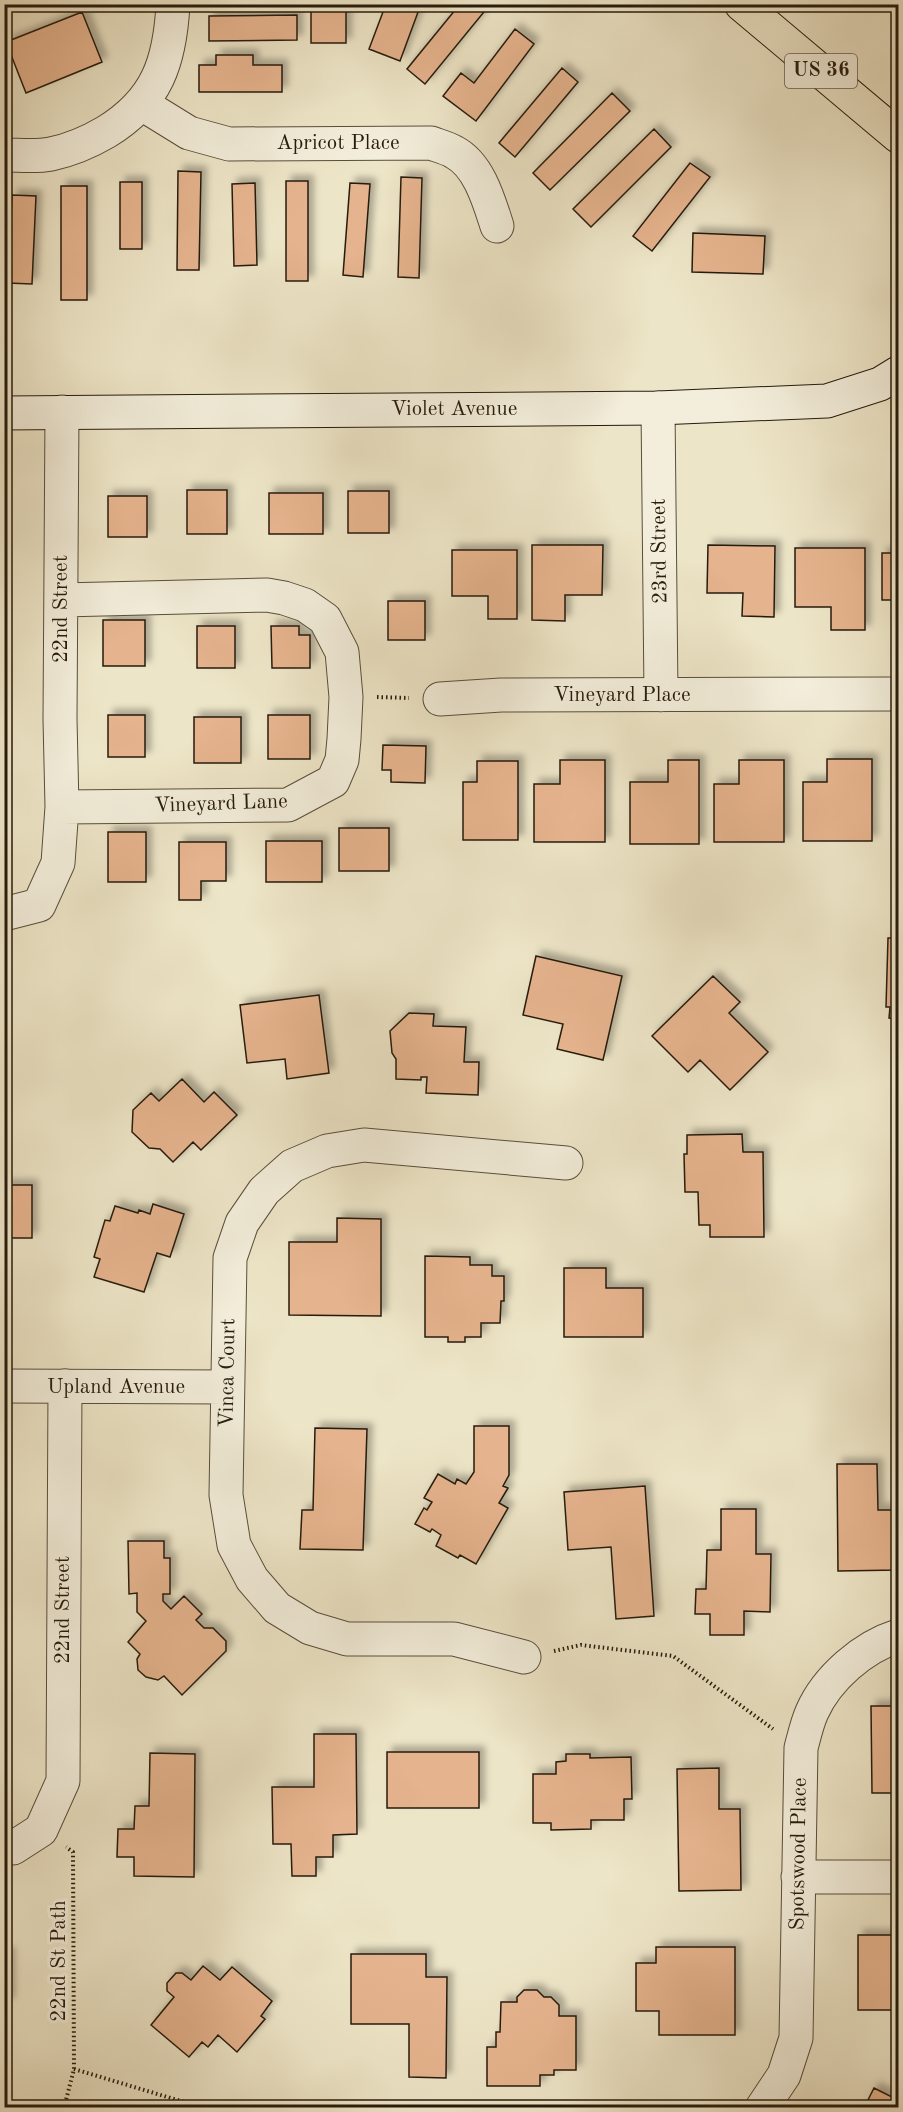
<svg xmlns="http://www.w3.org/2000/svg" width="903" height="2112" font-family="'Old Standard TT',serif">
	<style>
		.building { fill: #e5b38d; stroke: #261b0d; stroke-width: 1.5; filter: url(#shadow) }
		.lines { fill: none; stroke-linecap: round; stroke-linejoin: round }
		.street-casing { stroke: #584e3c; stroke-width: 35 }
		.secondary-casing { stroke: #261b0d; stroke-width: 35 }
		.highway-casing { stroke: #261b0d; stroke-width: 35 }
		.path { stroke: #261b0d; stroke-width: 4; stroke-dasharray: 1.5 3; stroke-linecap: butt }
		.street { stroke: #f3eedb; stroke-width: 33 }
		.secondary { stroke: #f3eedb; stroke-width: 33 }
		.highway { stroke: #ede5c7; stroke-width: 33 }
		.labels { text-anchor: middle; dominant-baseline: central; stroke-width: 6; stroke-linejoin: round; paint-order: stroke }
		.shield { fill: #f3eedb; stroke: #645a4b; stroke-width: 1.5 }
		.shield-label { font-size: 20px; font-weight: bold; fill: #261b0d }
		.street-label { font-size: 21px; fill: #261b0d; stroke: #f3eedb }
	</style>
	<defs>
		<filter id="shadow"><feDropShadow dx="5.5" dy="-5.5" stdDeviation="3" flood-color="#0004"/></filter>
	</defs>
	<rect width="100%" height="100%" fill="#ede5c7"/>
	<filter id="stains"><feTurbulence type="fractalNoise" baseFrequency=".00333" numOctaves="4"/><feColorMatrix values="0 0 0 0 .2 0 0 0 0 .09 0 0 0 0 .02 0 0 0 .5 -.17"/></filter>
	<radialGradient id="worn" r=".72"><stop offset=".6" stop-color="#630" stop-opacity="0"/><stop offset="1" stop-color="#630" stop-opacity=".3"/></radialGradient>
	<path class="building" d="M311,4H346V43H311Z
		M386,4H421L400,61L369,49Z
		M460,4H486L488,7L425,84L407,69Z
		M82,12L102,62L26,93L6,42Z
		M297,15V40L209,41V16Z
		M515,29L534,44L476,121L443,96L461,73L474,83Z
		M216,55H253V65H282V92H199V65H216Z
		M562,68L578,82L515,157L499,143Z
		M612,93L630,111L550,190L533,173Z
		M654,129L671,147L591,227L573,209Z
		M690,163L710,177L652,251L633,236Z
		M178,171L201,172L199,270H177Z
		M401,177L422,178L419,278L398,277Z
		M286,181H308V281H286Z
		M120,182H142V249H120Z
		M255,183L257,265L234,266L232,184Z
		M350,183L370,184L363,277L343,275Z
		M61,186H87V300H61Z
		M12,195L36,196L32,284L8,283Z
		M693,233L765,236L763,274L692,272Z
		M187,490H227V534H187Z
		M348,491H389V533H348Z
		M269,493H323V534H269Z
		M108,496H147V537H108Z
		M532,545H603L602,595H565V621L532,620Z
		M708,545L775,546L774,617L742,616L743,593H707Z
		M795,548H865V630H831V607H795Z
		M897,549L898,600H882V553H897Z
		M452,550H517V619H488V596H452Z
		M388,601H425V640H388Z
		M103,620H145V666H103Z
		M197,626H235V668H197Z
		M271,626H299V635H310V668H272Z
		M108,715H145V757H108Z
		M268,715H310V759H268Z
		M194,717H241V763H194Z
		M383,745L426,746L425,783L391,782V770H382Z
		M827,759H872V841H803V782H827Z
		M560,760H605V842H534V784H560Z
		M668,760H699V844H630V782H668Z
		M739,760H784V842H714V784H739Z
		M477,761H518V840H463V782H477Z
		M893,803H898V855H893Z
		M339,828H389V871H339Z
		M108,832H146V882H108Z
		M266,841H322V882H266Z
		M179,842H226V881H201V900H179Z
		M888,938H898V1019L889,1018L890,1007H886Z
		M536,956L622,976L603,1060L557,1049L563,1024L523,1015Z
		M713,976L740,1002L729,1013L768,1052L730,1090L700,1060L688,1072L652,1036Z
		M319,995L329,1073L287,1079L285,1059L247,1063L240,1005Z
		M409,1013L434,1014L433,1026L466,1027L464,1062H479L478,1095L426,1093L427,1077H421V1080L396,1079V1059L392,1053L390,1031Z
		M182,1079L204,1102L214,1092L237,1115L201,1150L193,1142L173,1162L160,1149L149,1148L132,1132L133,1110L151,1093L159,1101Z
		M742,1134L743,1152H763L764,1237H710V1225H699L698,1192H685L684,1154H687V1135Z
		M4,1185H32V1238H4Z
		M153,1204L184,1214L170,1257L157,1253L144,1292L94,1277L100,1259L94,1257L105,1220L110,1221L115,1206L138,1213L139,1210L150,1214Z
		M337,1218L381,1219V1316L289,1315V1242H337Z
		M425,1256L470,1257V1265H492V1276H504V1301H501L500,1323H481V1337H465V1342H448V1337H425Z
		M564,1268H606V1288H643V1337H564Z
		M474,1426H509V1475L503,1486L508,1488L499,1503L508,1508L476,1564L460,1555L458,1558L436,1546L441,1535L432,1529L430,1532L415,1524L424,1508L427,1510L432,1502L424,1498L438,1474L455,1484L457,1479L466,1484L474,1472Z
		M315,1428L367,1429L363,1550L300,1549L302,1510H313Z
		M837,1464H877L878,1510H898V1570L838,1571Z
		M645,1486L654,1616L616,1619L611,1547L568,1550L564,1492Z
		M721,1509H756V1554H771L770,1612L744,1611V1635H710V1614H695L696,1589H706L707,1550H721Z
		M128,1541H164V1558H170V1594H163V1601L171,1609L184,1596L202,1614L196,1620L204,1628H213L226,1641V1651L182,1695L164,1676L158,1680L146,1677L138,1670L137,1659L140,1654L128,1642L146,1621L137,1612V1593L129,1594Z
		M871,1706H898V1793H872Z
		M314,1734H356L357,1834L333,1835V1857H316V1876H292L291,1844H273L272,1787H314Z
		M387,1752H479V1808H387Z
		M150,1753L195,1754L194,1877L134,1876V1857H117L118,1829H134L135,1806H149Z
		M566,1754H590V1758L631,1757L632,1799H624V1820H591V1829L551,1830V1823H533V1774H556V1762L566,1761Z
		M719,1768V1809H740L741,1890L679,1891L677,1769Z
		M858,1935H898V2010H858Z
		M656,1947H735V2035H659V2011H636V1963H656Z
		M4,1953H9V2003H4Z
		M351,1954H426V1977H447L446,2078L409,2077V2024H351Z
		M203,1966L220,1980L232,1967L272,2001L261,2016L265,2019L237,2052L218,2035L208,2047L202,2042L189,2057L151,2025L174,1997L167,1991V1983L176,1973H182L191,1980Z
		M524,1990H537L544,1997H551L559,2005V2016H576V2070H554V2075H540V2086H487V2047H496V2032H500L501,2002H517V1997Z
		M874,2088L898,2100V2108H864Z"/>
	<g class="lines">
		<defs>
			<path id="street" d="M142,104L189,133L229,144L431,143C439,146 447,148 454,152C479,165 489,201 497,226
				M4,155C19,155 36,157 51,154C70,150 89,142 106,132C157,101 170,62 173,4
				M658,408L661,695
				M62,600L267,595L284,598L305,605L325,619L342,652L346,697L344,739L342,760L333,781L288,805L62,807
				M440,699L501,695L898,694
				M4,914L39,905L58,863L62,807L60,719L62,412
				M4,1386L227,1387
				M524,1657L454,1639H347L310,1628L277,1608L252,1579L234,1545L226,1495L230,1258L242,1223L264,1191L292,1166L327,1151L364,1145L566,1163
				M4,1848H13L41,1830L63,1781L65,1386
				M798,1877H898
				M762,2108L784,2075L796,2038L801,1748C804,1737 807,1723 812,1712C827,1678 863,1647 898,1636"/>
			<path id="secondary" d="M4,413L658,408L827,401L880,384L898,373"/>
			<path id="highway" d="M741,4L898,136"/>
		</defs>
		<use href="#street" class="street-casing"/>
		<use href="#secondary" class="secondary-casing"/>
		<use href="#highway" class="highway-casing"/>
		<path class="path" d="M377,697L409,698
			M554,1651L581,1645L673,1656L773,1729
			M74,2069L204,2108
			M64,2108L74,2069L73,1852L66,1847"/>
		<use href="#street" class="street"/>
		<use href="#secondary" class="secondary"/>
		<use href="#highway" class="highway"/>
	</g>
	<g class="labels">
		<rect class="shield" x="785" y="54" width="72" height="34" rx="4.5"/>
		<g class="shield-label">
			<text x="821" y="71">US 36</text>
		</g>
		<g class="street-label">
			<text x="338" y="143">Apricot Place</text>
			<text x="454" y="409">Violet Avenue</text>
			<text transform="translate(660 551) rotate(-91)">23rd Street</text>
			<text transform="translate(61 609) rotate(-90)">22nd Street</text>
			<text x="622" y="695">Vineyard Place</text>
			<text transform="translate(221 804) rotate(-2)">Vineyard Lane</text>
			<text transform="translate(228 1373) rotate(-89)">Vinca Court</text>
			<text x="116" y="1387">Upland Avenue</text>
			<text transform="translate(63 1610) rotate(-90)">22nd Street</text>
			<text transform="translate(799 1854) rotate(-89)">Spotswood Place</text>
			<text transform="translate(59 1961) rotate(-90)">22nd St Path</text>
		</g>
	</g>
	<rect width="903" height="2112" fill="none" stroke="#ede5c7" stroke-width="24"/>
	<rect x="6" y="6" width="891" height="2100" fill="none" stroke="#261b0d" stroke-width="3"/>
	<rect x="12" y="12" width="879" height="2088" fill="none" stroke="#261b0d" stroke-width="1.5"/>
	<rect width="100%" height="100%" filter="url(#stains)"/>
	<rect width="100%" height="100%" fill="url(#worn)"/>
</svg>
